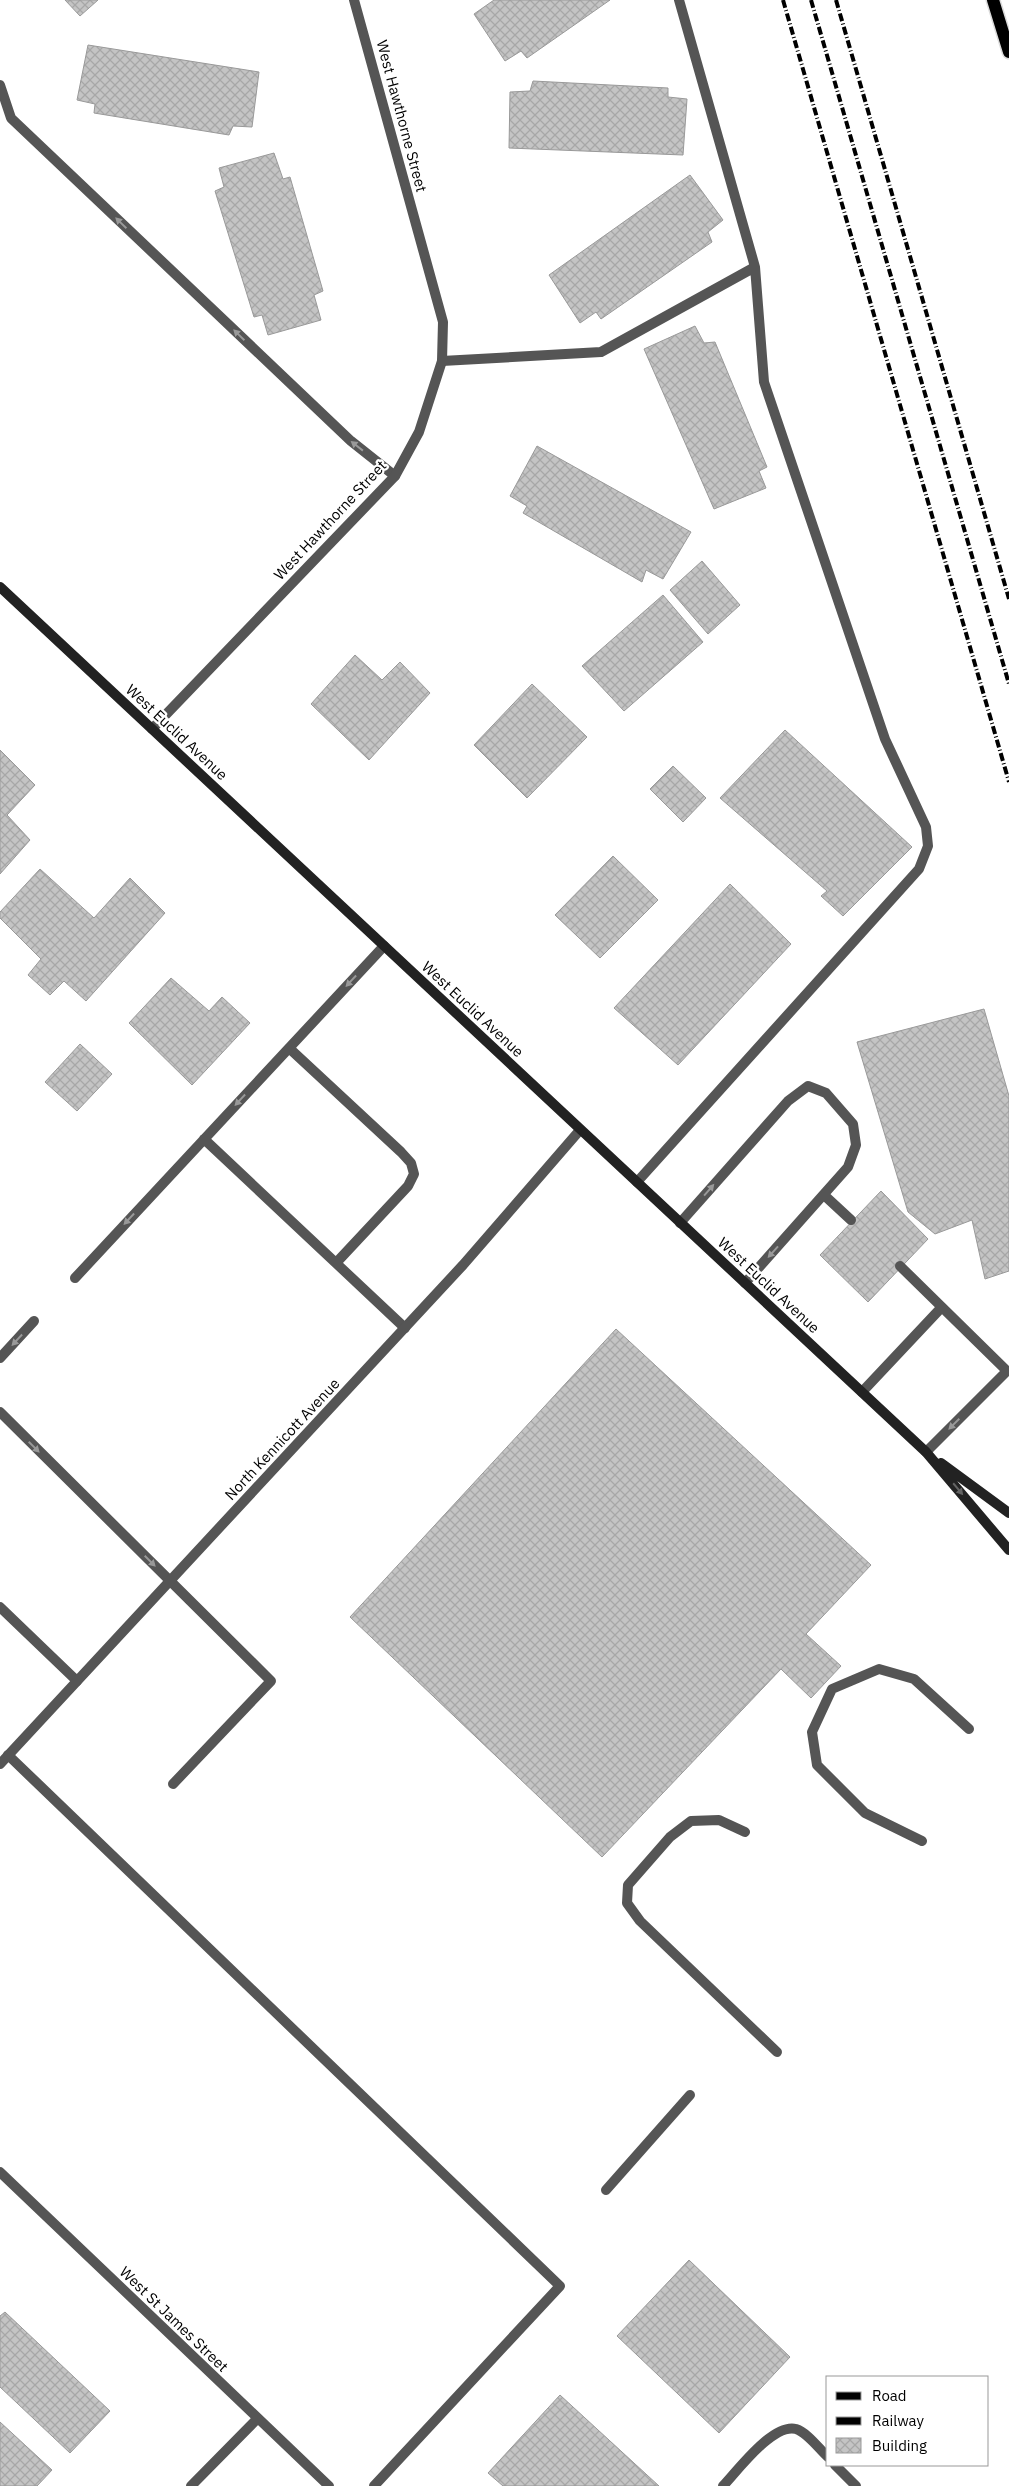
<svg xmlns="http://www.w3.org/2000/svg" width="1009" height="2486" font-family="'IBM Plex Sans',sans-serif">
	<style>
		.building { fill: url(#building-cross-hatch); stroke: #999 }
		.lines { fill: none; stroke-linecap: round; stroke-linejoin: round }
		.primary-casing { stroke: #dbdbdb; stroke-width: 15 }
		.lane { stroke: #555; stroke-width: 10 }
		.street { stroke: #555; stroke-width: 10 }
		.secondary { stroke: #222; stroke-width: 10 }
		.primary { stroke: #000; stroke-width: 12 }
		.rail { stroke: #000; stroke-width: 4; stroke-dasharray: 8 2.5 1 2.5; stroke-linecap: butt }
		.oneway { fill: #999 }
		.oneway2 { fill: #646464 }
		.labels { text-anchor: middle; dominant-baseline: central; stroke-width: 4.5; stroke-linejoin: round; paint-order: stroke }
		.street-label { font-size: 15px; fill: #000; stroke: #fff }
	</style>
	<defs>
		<pattern id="building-cross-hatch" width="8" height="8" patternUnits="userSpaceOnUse" patternTransform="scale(1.25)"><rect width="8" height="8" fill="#c4c4c4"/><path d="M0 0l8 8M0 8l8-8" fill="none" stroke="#a7a7a7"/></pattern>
	</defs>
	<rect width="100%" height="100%" fill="#fff"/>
	<path class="building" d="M65,0H98L80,16Z
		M494,0H610L527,58L521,51L505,61L474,14Z
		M88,45L259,72L252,127L233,126L229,135L94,113L95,104L77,100Z
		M533,81L668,88V97L687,99L683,155L509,148L510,92L530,91Z
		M274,153L283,179L290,177L323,291L314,295L321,320L268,335L262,315L254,317L215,191L224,187L219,168Z
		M690,175L723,220L708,232L712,242L601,319L596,312L580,323L549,275Z
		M695,326L704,343L715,342L767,467L759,471L766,488L714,509L644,349Z
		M537,446L691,532L663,579L646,570L642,582L523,513L527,506L510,496Z
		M702,561L740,605L708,634L670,590Z
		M663,595L703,642L624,711L582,666Z
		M355,655L382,680L400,662L430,693L369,760L311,704Z
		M532,684L587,737L527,798L474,745Z
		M785,730L912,847L843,916L821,896L827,891L720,798Z
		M0,750L35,785L7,815L30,840L0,874Z
		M673,766L706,798L683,822L650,789Z
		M613,856L658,900L600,958L555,915Z
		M40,869L94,918L130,878L165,913L86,1001L64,981L50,995L28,975L41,959L0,918V912Z
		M730,884L791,944L678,1065L614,1008Z
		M171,978L209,1011L222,997L250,1023L192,1085L129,1023Z
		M984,1009L1009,1096V1271L985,1279L972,1220L935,1234L908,1212L857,1042Z
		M80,1044L112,1074L77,1111L45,1082Z
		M881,1191L928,1239L868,1302L820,1255Z
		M616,1329L871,1565L806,1634L841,1666L811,1698L781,1669L602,1857L350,1617Z
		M689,2260L790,2357L719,2433L617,2336Z
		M5,2312L110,2411L70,2453L0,2387V2316Z
		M560,2395L659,2486H503L488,2473Z
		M0,2422L52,2470L37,2486H0Z"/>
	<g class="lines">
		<defs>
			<path id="primary" d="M993,0L1009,52"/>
		</defs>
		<use href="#primary" class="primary-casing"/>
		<path class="lane" d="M0,85L11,118L351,441L395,476
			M442,361L601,352L755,267L679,0
			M289,1048L401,1152L411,1163L414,1174L408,1186L336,1263
			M204,1139L405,1328
			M637,1182L919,869L928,846L926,827L885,739L764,382L755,267
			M824,1195L851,1220
			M680,1223L788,1101L808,1086L826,1093L853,1124L856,1145L848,1167L745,1283
			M900,1266L1007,1371L926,1452
			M75,1278L384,946
			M0,1358L34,1321
			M862,1392L941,1308
			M0,1412L271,1681L173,1784
			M0,1607L77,1681
			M8,1755L560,2286L374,2486
			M745,1832L719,1820L691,1821L670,1837L628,1885L627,1903L640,1921L777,2052
			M922,1841L865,1813L817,1765L812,1732L832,1689L879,1669L914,1679L969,1729
			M606,2190L690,2095
			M835,2465L856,2486
			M723,2486C738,2470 773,2423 796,2429C808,2433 819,2449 828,2457"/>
		<path class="street" d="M152,729L395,476L419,432L442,361L443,322L354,0
			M0,1764L463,1265L580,1130
			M0,2172L329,2486
			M191,2486L257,2419"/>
		<path class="secondary" d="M0,587L926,1452L1009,1550
			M941,1463L1009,1513"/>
		<use href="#primary" class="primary"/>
		<path class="rail" d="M783,0L1009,782
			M811,0L1009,684
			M836,0L1009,599"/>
	</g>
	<defs><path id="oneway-solid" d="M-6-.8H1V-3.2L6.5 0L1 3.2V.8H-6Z" transform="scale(1.25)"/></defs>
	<g class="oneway">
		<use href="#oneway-solid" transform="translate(121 223) rotate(-136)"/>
		<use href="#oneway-solid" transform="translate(239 335) rotate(-136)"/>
		<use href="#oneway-solid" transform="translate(357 446) rotate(-142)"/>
		<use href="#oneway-solid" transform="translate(351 981) rotate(133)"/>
		<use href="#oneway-solid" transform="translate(240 1100) rotate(133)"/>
		<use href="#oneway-solid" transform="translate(709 1190) rotate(-49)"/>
		<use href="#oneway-solid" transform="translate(129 1219) rotate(133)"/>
		<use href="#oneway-solid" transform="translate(773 1252) rotate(132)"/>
		<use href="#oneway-solid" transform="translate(17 1340) rotate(133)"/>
		<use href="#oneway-solid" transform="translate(954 1424) rotate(135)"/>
		<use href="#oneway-solid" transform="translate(34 1447) rotate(45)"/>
		<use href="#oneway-solid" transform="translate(150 1561) rotate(45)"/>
	</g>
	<use class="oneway2" href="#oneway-solid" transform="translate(958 1489) rotate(50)"/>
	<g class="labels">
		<g class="street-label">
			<text transform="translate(402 116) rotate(75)">West Hawthorne Street</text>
			<text transform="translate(330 520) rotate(-47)">West Hawthorne Street</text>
			<text transform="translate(177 732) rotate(43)">West Euclid Avenue</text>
			<text transform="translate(473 1009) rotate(43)">West Euclid Avenue</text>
			<text transform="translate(769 1285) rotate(43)">West Euclid Avenue</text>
			<text transform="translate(282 1439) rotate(-47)">North Kennicott Avenue</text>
			<text transform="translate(174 2319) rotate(44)">West St James Street</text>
		</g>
	</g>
	<rect x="826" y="2376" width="162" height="90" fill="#ffffff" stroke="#999999"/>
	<rect x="836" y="2392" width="25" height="8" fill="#000000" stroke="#999999"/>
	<text x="872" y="2401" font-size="15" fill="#000000">Road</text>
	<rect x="836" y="2417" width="25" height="8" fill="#000000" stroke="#999999"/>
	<text x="872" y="2426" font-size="15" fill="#000000">Railway</text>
	<rect x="836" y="2438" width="25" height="15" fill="url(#building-cross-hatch)" stroke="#999999"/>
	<text x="872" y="2451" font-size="15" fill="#000000">Building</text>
</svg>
